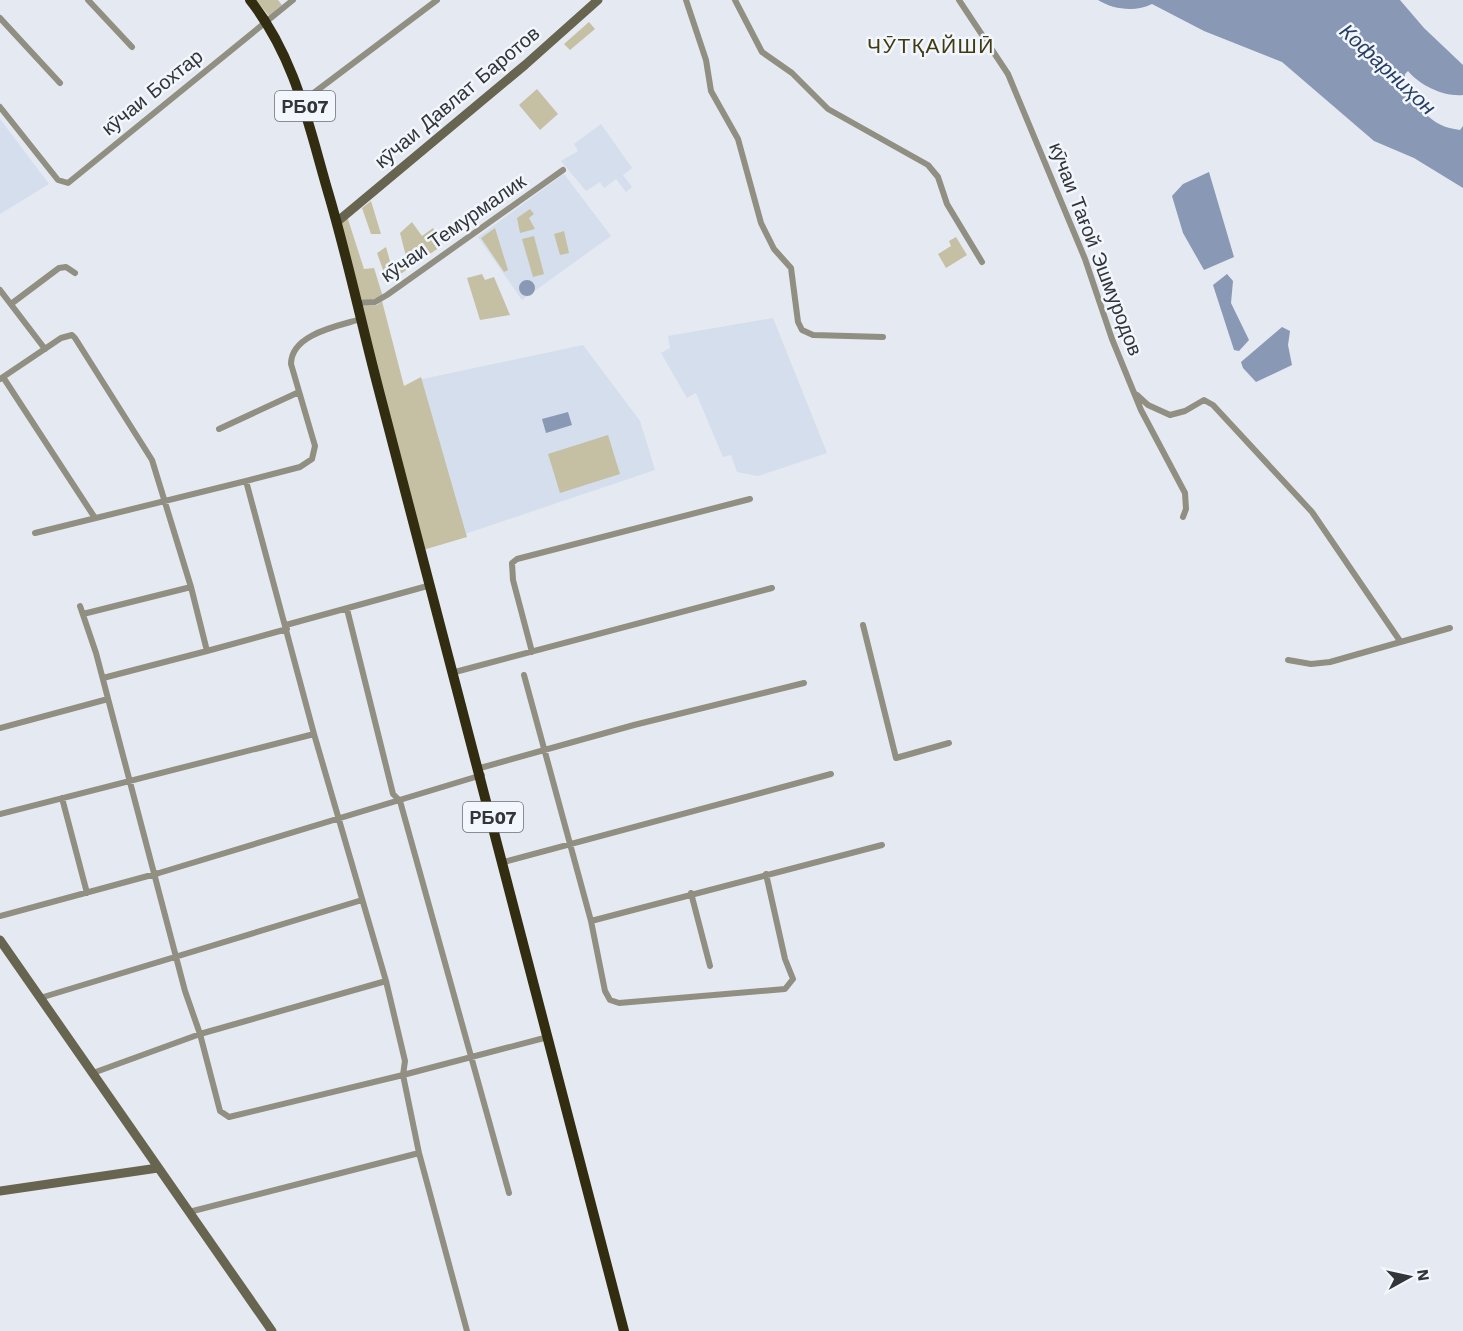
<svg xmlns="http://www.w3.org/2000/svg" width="1463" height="1331" font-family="'Work Sans',sans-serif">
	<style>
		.built { fill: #d5deec }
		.green { fill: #c5c0a3 }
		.water { fill: #8998b4 }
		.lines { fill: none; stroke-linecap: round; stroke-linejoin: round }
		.street { stroke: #918f81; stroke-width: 6 }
		.secondary { stroke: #676450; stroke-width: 9 }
		.highway { stroke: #322d11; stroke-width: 10 }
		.labels { text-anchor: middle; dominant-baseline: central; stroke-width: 5; stroke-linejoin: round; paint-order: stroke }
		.shield { fill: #f2f7fe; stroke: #6c6f73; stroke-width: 1.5 }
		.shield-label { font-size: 18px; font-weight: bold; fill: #333538 }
		.street-label { font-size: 20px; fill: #333538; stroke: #f2f7fe }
		.neighbourhood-label { font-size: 21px; letter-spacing: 1.5px; fill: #423b11; stroke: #f2f7fe }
		.water-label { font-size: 21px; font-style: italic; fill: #293e66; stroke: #f2f7fe }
	</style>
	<rect width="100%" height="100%" fill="#e5e9f1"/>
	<path class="built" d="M0,119L49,184L0,214Z
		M601,124L632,168L623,175L632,187L626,192L616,179L604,188L600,182L586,191L561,161L578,151L574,144Z
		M564,174L611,236L522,300L478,237Z
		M773,318L827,453L758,476L737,472L731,455L723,457L696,393L687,398L661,353L670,348L668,336Z
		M583,345L640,421L655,470L456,537L413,381Z"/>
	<path class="green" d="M256,0H278L282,5L269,16Z
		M589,22L595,29L570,50L564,44Z
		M537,89L558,114L540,130L519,105Z
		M371,201L381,234H371L362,208Z
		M530,209L534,214L529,218L535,229L520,233L517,218Z
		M346,213L364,269L374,268L383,297L358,303L338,221Z
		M412,222L422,236L433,228L443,245L396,277L392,265L407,260L400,233Z
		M495,228L508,270L504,272L481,238Z
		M564,231L569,253L560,255L554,234Z
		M534,236L544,274L533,277L522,239Z
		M956,237L967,255L946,268L938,254L951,246L949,241Z
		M386,247L395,279L388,284L377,253Z
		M482,274L485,280L494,277L510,315L480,320L467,278Z
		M382,301L404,386L421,377L467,537L423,550L360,306L377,305Z
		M608,435L620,474L560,493L548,454Z"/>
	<path class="water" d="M1098,0H1400L1424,28L1463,65V95C1445,97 1420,86 1408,71L1405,74V92C1426,111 1429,126 1460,130L1463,126V188L1414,158L1374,141L1282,62L1204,31L1152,4C1136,12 1114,10 1098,0Z
		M1209,172L1234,257L1204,270L1183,233L1172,196L1183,184Z
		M1227,274L1233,281L1231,303L1249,340L1239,351L1234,350L1213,285Z
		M519 288a8 8 0 1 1 16 0a8 8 0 1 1-16 0Z
		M1282,327L1290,331L1288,345L1292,365L1256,382L1243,368L1241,362Z
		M568,412L572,425L546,433L542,419Z"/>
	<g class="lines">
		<path class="street" d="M88,0L132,47
			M686,0L706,60L711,91L738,139L761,223L774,249L791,268L798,322L802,330L813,335L883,337
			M735,0L762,52L792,73L828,109L928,165L938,177L947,204L982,262
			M959,0L1008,74L1085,259L1112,339L1141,410L1185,493L1186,509L1183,517
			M0,18L60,83
			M303,101L437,0
			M0,107L58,180L68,183L293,0
			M0,290L45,349
			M358,303L375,302L387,295L563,170
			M11,304L59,268L66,267L75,273
			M3,377L95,518
			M0,379L61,338L72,335L75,338L152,460L191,587L207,651L287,629
			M1137,395L1148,405L1170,415L1185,411L1204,400L1213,405L1312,512L1400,641
			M219,429L299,392
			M35,533L246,481
			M80,606L96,653L185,991L200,1034L220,1111L229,1117L403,1075L405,1061L386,981L314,734L246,481L300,467L312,459L315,446L291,364C291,334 338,326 361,319
			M347,609L393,794L400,801L509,1193
			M83,614L191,587
			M286,625L431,585
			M863,625L896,758L949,743
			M532,652L513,580L512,563L517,559L750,499
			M1288,660L1311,664L1330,662L1450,628
			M455,672L772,588
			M524,675L591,921L605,991L610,1000L619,1003L785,989L793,979L785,959L766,874
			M103,678L207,651
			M0,728L108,699
			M480,768L634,725L804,683
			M62,798L87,893
			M0,814L314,734
			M504,862L831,774
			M691,893L710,966
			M0,916L159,873L482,775
			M591,921L882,845
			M40,998L362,900
			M93,1073L200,1034L386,981
			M189,1212L419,1153
			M467,1331L419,1153L403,1075L548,1037"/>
		<path class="secondary" d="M338,221L525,65L598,0
			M0,940L272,1331
			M0,1191L158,1168"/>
		<path class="highway" d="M250,0C295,57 308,123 328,192C347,256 361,322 378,387C462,701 543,1016 624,1331"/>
	</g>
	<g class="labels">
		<g class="shield">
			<rect x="275" y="91" width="60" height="30" rx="4.5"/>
			<rect x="463" y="802" width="60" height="30" rx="4.5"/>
		</g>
		<g class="shield-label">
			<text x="305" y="106">РБ07</text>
			<text x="493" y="817">РБ07</text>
		</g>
		<g class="street-label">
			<text transform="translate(152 92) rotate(-39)">кӯчаи Бохтар</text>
			<text transform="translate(457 97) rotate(-40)">кӯчаи Давлат Баротов</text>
			<text transform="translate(453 228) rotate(-35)">кӯчаи Темурмалик</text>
			<text transform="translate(1096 249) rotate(69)">кӯчаи Тағой Эшмуродов</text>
		</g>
		<g class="neighbourhood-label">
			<text x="931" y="45">ЧӮТҚАЙШӢ</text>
		</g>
		<g class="water-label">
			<text transform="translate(1388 69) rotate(43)">Кофарниҳон</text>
		</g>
	</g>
	<g transform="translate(1409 1277) rotate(82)" stroke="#f2f7fe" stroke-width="4.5" paint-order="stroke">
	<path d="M0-4.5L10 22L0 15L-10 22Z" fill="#333538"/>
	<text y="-9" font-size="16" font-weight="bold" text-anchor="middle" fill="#333538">N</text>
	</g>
</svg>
